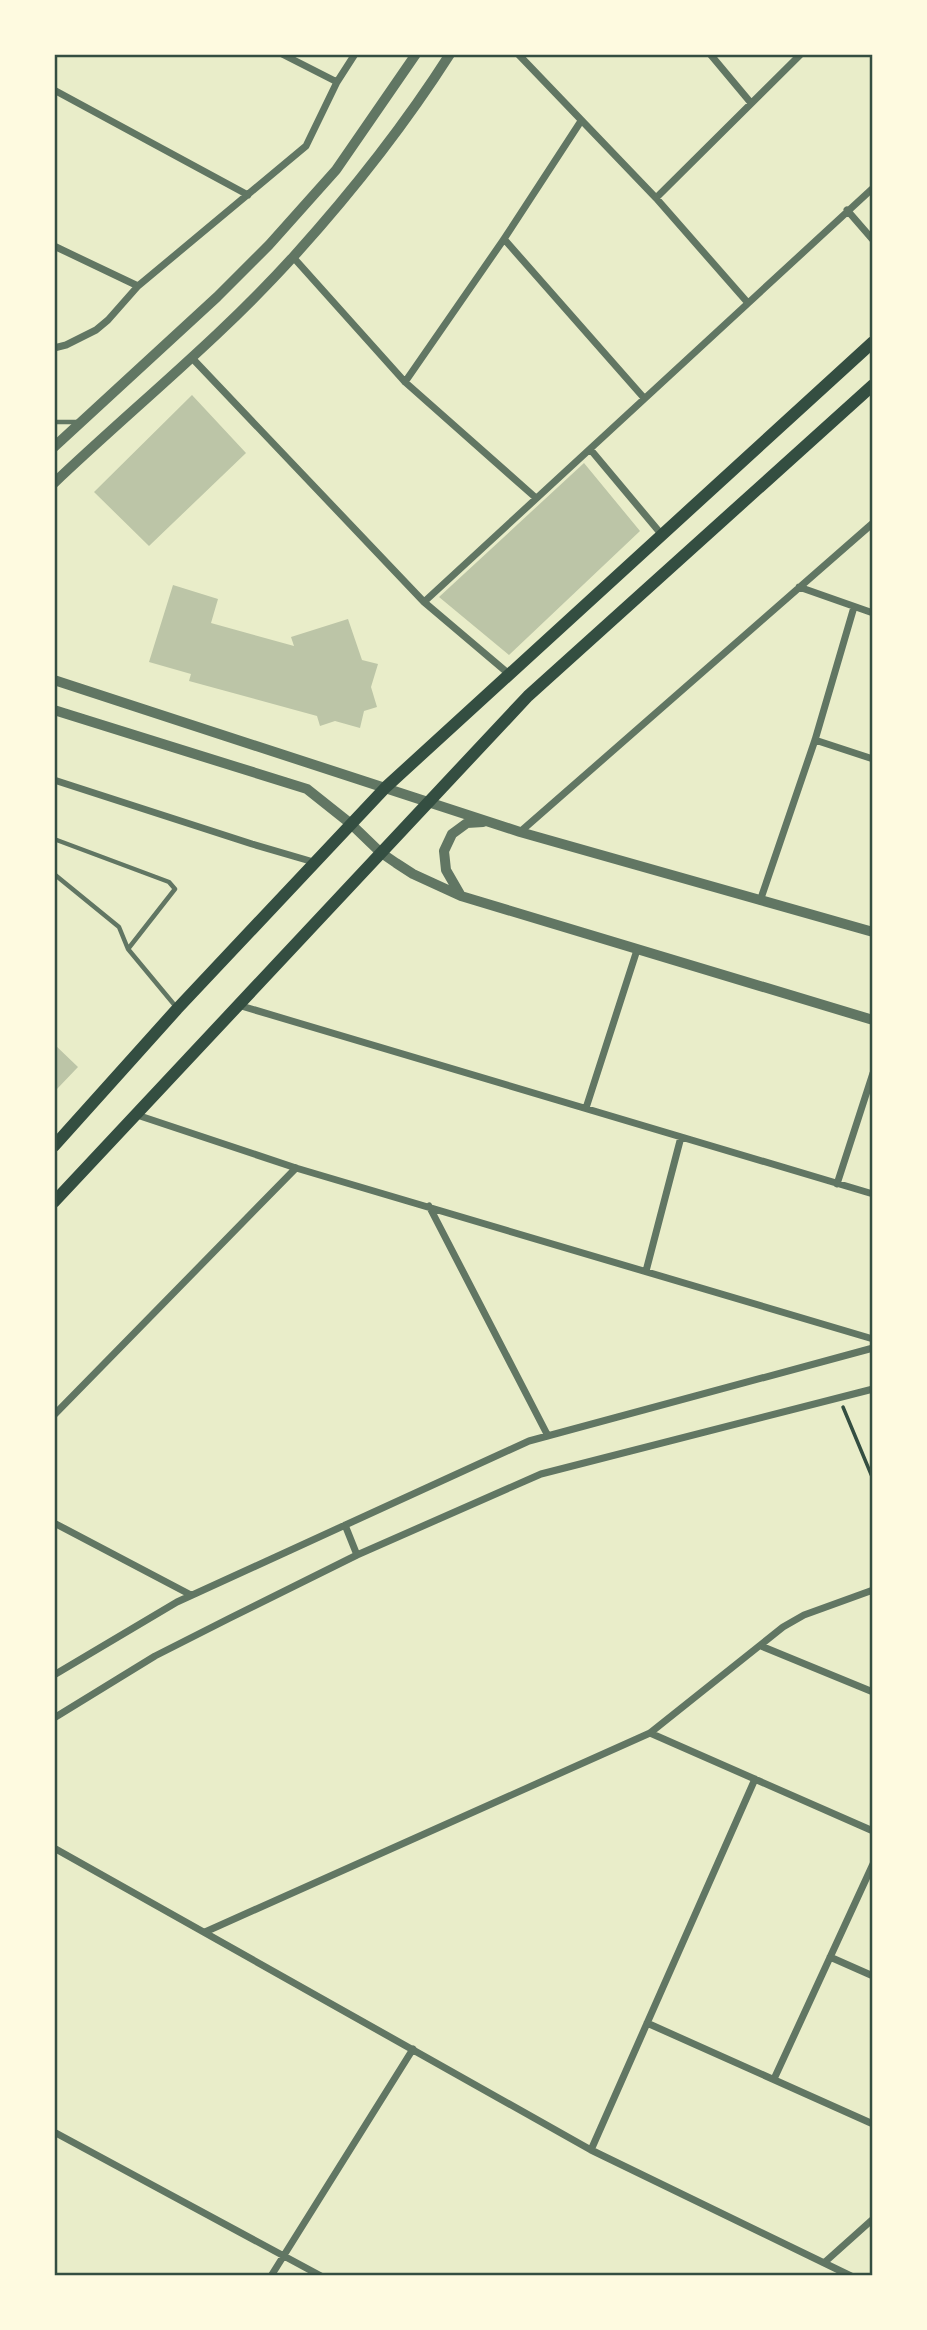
<svg xmlns="http://www.w3.org/2000/svg" width="927" height="2330" font-family="'Roboto Condensed',sans-serif">
	<style>
		.building { fill: #bcc5a7 }
		.lines { fill: none; stroke-linecap: round; stroke-linejoin: round }
		.path { stroke: #344e41; stroke-width: 3.5 }
		.service { stroke: #617663; stroke-width: 4.5 }
		.minor { stroke: #617663; stroke-width: 7 }
		.tertiary { stroke: #617663; stroke-width: 10 }
		.secondary { stroke: #344e41; stroke-width: 12 }
		.neatline { fill: none; stroke: #344e41; stroke-width: 2.5 }
	</style>
	<rect width="100%" height="100%" fill="#e9edc9"/>
	<path class="building" d="M192,395L246,453L149,546L94,492Z
		M584,463L640,531L509,655L439,597Z
		M173,585L218,599L211,623L294,646L291,637L348,619L362,660L378,664L371,687L377,707L364,711L360,728L335,721L320,726L317,716L189,681L191,674L149,662Z
		M54,1044L78,1067L57,1089L54,1086Z"/>
	<g class="lines">
		<path class="path" d="M843,1407L873,1479"/>
		<path class="service" d="M54,422H78
			M54,839L169,882L175,889L128,949
			M54,874L119,927L128,949L177,1008"/>
		<path class="minor" d="M282,54L337,82
			M518,54L656,198L748,303
			M710,54L751,103
			M54,90L248,195
			M656,198L801,54
			M847,210L873,240
			M504,239L644,398
			M54,246L138,286
			M293,257L405,382L536,498
			M54,348L66,345L96,330L108,320L138,286L306,146L337,82L355,54
			M192,358L424,602L509,674
			M405,382L504,239L581,121
			M590,449L662,535
			M799,587L873,613
			M424,602L873,188
			M815,740L873,759
			M54,780L252,844L317,863
			M520,832L873,523
			M760,901L815,740L854,607
			M238,1005L873,1194
			M586,1108L637,950
			M137,1115L296,1168L873,1339
			M837,1184L873,1073
			M429,1206L548,1436
			M646,1271L681,1137
			M54,1415L296,1168
			M54,1523L191,1595
			M345,1525L357,1555
			M761,1646L873,1692
			M54,1675L177,1602L529,1441L873,1348
			M54,1718L155,1656L230,1618L357,1555L541,1474L873,1389
			M650,1733L873,1831
			M54,1848L591,2150L851,2276
			M205,1932L650,1733L783,1627L804,1615L873,1590
			M830,1957L873,1976
			M647,2023L873,2124
			M774,2079L873,1864
			M54,2132L321,2276
			M591,2150L755,1779
			M825,2262L873,2219
			M271,2276L413,2049"/>
		<path class="tertiary" d="M54,447L217,297L269,245L336,170L416,54
			M54,483C134,407 220,338 294,256C351,193 404,126 450,54
			M54,680L520,832L873,932
			M54,710L307,789L351,824L380,852L396,863L413,874L461,896L873,1020
			M461,896L446,870L444,851L452,834L467,823L483,822"/>
		<path class="secondary" d="M54,1146L177,1009L386,787L873,342
			M54,1202L528,696L873,385"/>
	</g>
	<rect width="927" height="2330" fill="none" stroke="#fefae0" stroke-width="112"/>
	<rect x="56" y="56" width="815" height="2218" class="neatline"/>
</svg>
